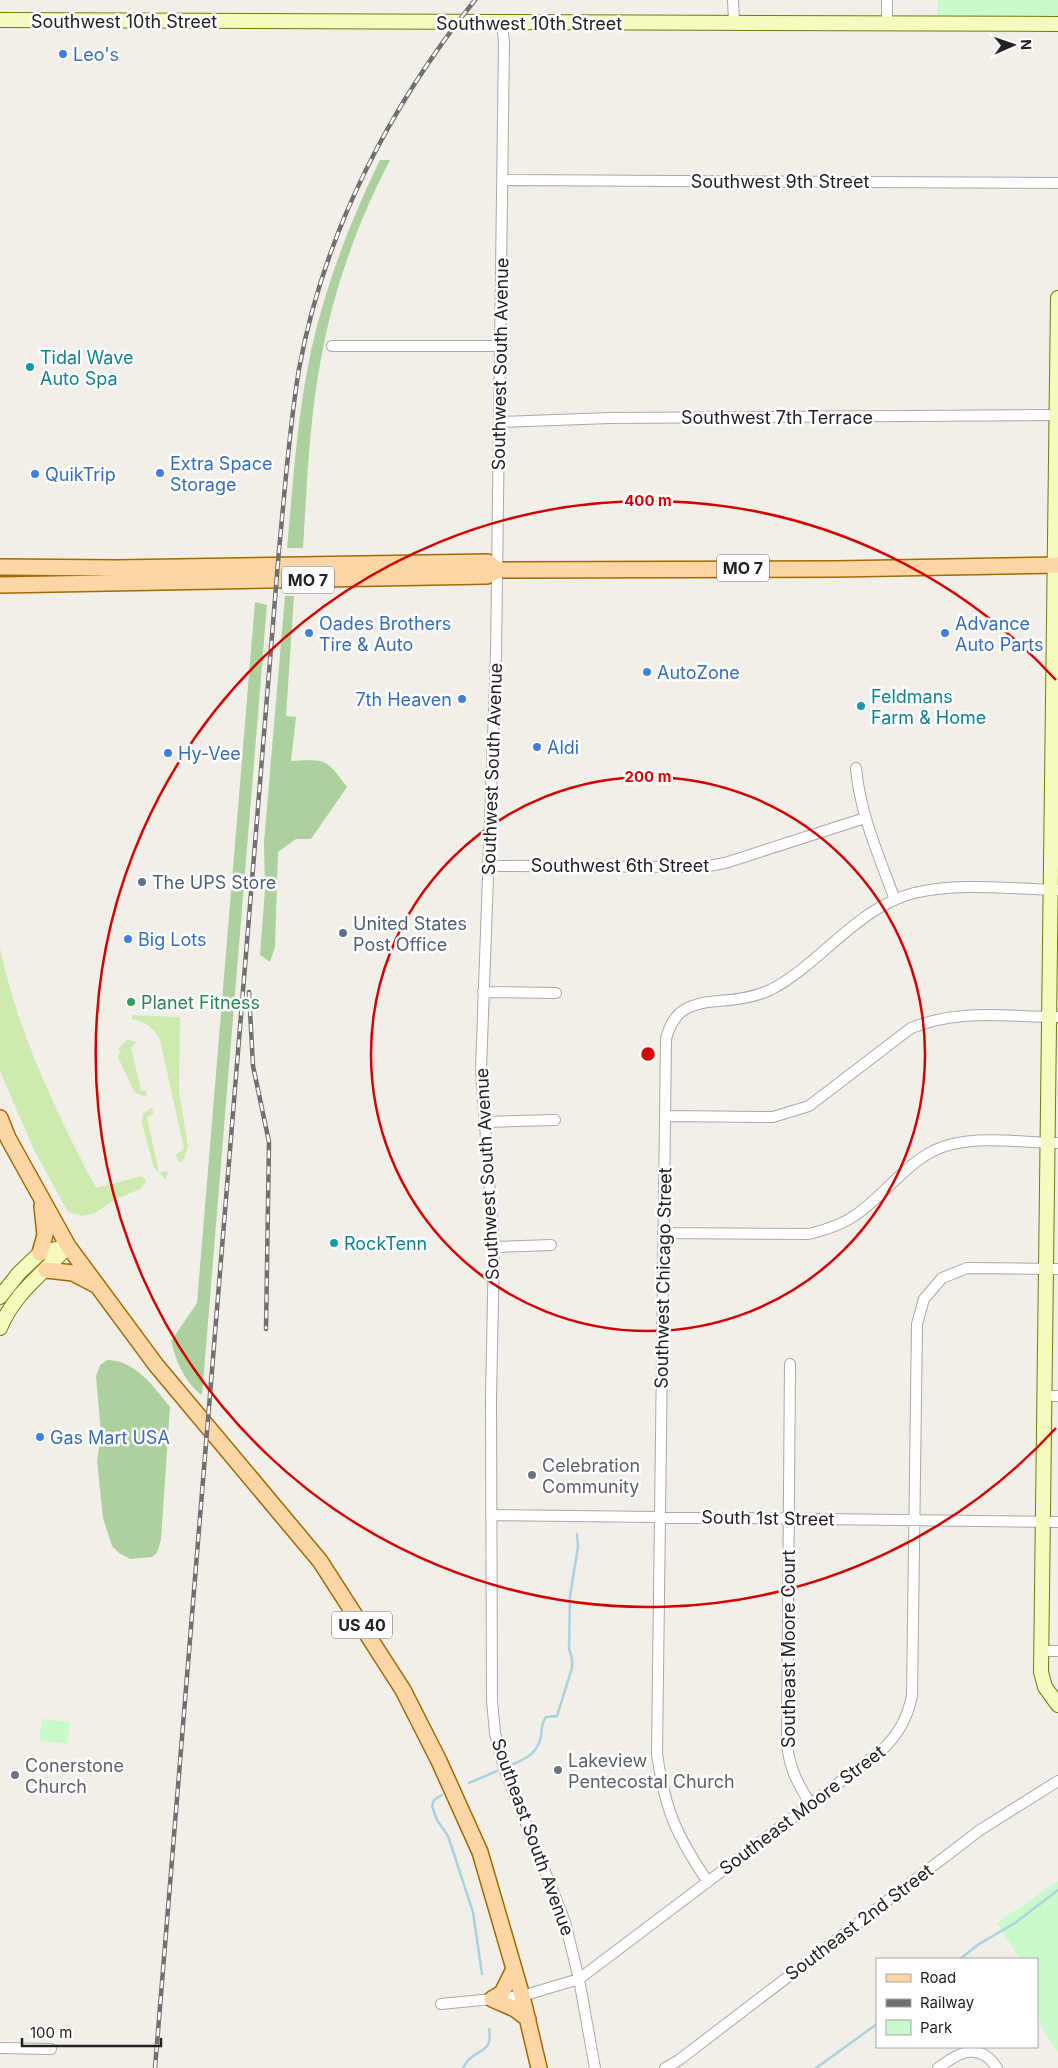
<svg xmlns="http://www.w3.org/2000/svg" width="1058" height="2068" font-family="Inter,sans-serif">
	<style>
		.grass { fill: #cdebb0 }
		.forest { fill: #add19e }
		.park { fill: #c8facc }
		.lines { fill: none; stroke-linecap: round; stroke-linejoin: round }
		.stream { stroke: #aad3df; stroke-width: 2.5 }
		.street-casing { stroke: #a9a9a9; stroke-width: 12 }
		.secondary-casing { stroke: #707d05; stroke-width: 16 }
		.primary-casing { stroke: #a06b00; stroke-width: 18 }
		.street { stroke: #fff; stroke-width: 10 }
		.secondary { stroke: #f7fabf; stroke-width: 14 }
		.primary { stroke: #fcd6a4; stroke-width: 15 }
		.rail-casing { stroke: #707070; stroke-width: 4.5 }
		.rail { stroke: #fff; stroke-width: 2.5; stroke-dasharray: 8; stroke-linecap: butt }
		.ring { fill: none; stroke: #d40000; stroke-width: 2.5 }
		.shop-dot { fill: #3f7fe0; stroke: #fff; stroke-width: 2 }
		.culture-dot { fill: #0f9aa8; stroke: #fff; stroke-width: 2 }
		.service-dot { fill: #5c6f8a; stroke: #fff; stroke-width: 2 }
		.leisure-dot { fill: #2e9e5b; stroke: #fff; stroke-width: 2 }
		.worship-dot { fill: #6b7280; stroke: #fff; stroke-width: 2 }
		.labels { text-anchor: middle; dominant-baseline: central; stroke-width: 5; stroke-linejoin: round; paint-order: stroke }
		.shield { fill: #fff; stroke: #646464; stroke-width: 1 }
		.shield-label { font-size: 16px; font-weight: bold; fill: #222 }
		.street-label { font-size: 18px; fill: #222; stroke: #fff }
		.shop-label { font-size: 18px; fill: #366cbe; stroke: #fff; text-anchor: start }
		.culture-label { font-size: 18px; fill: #0d838f; stroke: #fff; text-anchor: start }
		.service-label { font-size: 18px; fill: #4e5e75; stroke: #fff; text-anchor: start }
		.leisure-label { font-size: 18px; fill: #27864d; stroke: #fff; text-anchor: start }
		.worship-label { font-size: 18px; fill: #5b616d; stroke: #fff; text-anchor: start }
		.centre { fill: #d40000; stroke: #fff; stroke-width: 2.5 }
		.ring-label { font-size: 15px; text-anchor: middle; font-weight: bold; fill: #d40000; stroke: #fff; stroke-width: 5; stroke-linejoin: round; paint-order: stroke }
	</style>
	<rect width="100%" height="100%" fill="#f2efe9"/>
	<path class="grass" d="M0,948C18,1033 56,1112 96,1188L142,1176L146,1181L140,1189L116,1199L93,1214L82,1216L68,1212L34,1150L0,1071Z
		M132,1015L180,1017L179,1091L188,1147L182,1163L177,1160L176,1154L184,1149L160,1040C154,1028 145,1021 132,1019Z
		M127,1040L137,1042L131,1047L141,1091L146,1090L147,1095L144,1096L134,1092L118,1057L120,1051L118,1049Z
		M152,1108L154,1114L147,1117L159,1173L166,1171L168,1173L166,1180L154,1168L142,1123L143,1113Z"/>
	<path class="forest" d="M380,160H390C358,221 333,291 321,359C309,422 307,485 303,548H287C294,474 298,398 317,326C332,269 354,213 380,160Z
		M285,596H294L286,716L296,717L291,761C325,759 326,758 347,787L311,839H296L278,852L275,947L270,962L260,955L265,890L264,842Z
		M255,602L267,605L202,1395C185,1383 176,1361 171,1341L197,1303Z
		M107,1360C135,1360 154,1387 170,1407L161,1540L157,1553L152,1557L130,1559L119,1553L112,1546L103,1518L97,1461L101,1434L96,1376L100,1365Z"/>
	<path class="park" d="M938,0H1058V24L937,23Z
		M42,1719L70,1722L67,1744L39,1741Z
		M1058,1881V2052L1040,2025L1037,2014V1959H1020L997,1923Z"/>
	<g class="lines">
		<path class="stream" d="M511,1765C526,1759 538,1753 541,1736C542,1728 541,1724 546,1717L557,1716L572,1668V1658L569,1649L570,1596L578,1547L577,1534
			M469,1783L497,1771
			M442,1795L434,1800L432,1806L437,1820L448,1836L473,1912L482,1974
			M960,1959L979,1944L1015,1923L1058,1890
			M463,2068C473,2047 494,2056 489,2029
			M816,2068L877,2024"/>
		<defs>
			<path id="street" d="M733,0L734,22
				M887,0V23
				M502,23L504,43L496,655L481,1070L494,1247L491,1399L492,1701L495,1733L504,1768L565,1922L579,1979L595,2068
				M502,180L1058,183
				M332,346H499
				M499,422L610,418L1055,415
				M856,768C860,814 879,856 895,900
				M488,866L703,867L725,863L865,818
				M483,992L556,993
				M666,1116L773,1117L809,1106L911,1028C961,1008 1006,1017 1058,1017
				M484,1122L555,1120
				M663,1233L808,1234C826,1230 842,1225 857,1214C884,1195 904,1166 933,1151C970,1133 1019,1143 1058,1143
				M494,1247L551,1245
				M790,1364L787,1743C789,1767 797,1783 810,1803
				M1045,1396H1058
				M493,1515L1058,1522
				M1042,1651H1058
				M708,1882C676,1835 665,1810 657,1754L666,1039C673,1010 690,1003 718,1001C736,1000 753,998 770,990C821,964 856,908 914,893C959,882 1011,889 1058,890
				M441,2004L522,1996L579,1979L881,1751C898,1735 907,1719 912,1696L917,1324L924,1299L942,1278L967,1268L1058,1269
				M0,2048L51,2049
				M665,2068L679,2060L980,1830L1058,1781
				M938,2068C959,2052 979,2041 997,2068"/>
			<path id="secondary" d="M0,20L1058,24
				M1058,298L1041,1672L1045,1687L1058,1705
				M0,1297L19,1273L40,1253L68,1246
				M0,1328C15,1292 43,1274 68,1246"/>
			<path id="primary" d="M0,567L117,568L488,562L498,570
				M0,585L487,576L498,570L836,569L1058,565
				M0,1118L8,1138L68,1246L156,1365L320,1561L403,1690L439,1761L480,1852L522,1996L539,2068
				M40,1253L45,1235L42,1206
				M46,1270L73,1273L94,1284
				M492,1999L515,2009L528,2019
				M492,1999L502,1993L514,1969"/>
		</defs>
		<use href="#street" class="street-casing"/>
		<use href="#secondary" class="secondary-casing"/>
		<use href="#primary" class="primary-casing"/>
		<use href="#street" class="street"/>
		<use href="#secondary" class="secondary"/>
		<use href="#primary" class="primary"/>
		<defs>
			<path id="rail" d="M249,992L253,1066L269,1142L266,1329
				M155,2068L279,550C285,490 289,429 299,369C324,233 389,107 475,0"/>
		</defs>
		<use href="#rail" class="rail-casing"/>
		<use href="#rail" class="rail"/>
	</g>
	<g class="ring">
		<circle cx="648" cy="1054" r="277"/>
		<path d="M1056 1428A553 553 0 1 1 1056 680"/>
	</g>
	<g class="shop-dot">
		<circle cx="63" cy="54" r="5"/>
		<circle cx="160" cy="473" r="5"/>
		<circle cx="35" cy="474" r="5"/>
		<circle cx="309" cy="633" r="5"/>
		<circle cx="945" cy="633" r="5"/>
		<circle cx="647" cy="672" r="5"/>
		<circle cx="462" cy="699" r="5"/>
		<circle cx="537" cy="747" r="5"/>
		<circle cx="168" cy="753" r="5"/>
		<circle cx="128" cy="939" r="5"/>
		<circle cx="40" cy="1437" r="5"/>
	</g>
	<g class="culture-dot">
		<circle cx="30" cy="367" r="5"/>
		<circle cx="861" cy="706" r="5"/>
		<circle cx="334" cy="1243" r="5"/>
	</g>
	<g class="service-dot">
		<circle cx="142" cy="882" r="5"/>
		<circle cx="343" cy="933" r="5"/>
	</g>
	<circle class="leisure-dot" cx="131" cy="1002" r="5"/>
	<g class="worship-dot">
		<circle cx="532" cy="1475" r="5"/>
		<circle cx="558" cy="1770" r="5"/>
		<circle cx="15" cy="1775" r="5"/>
	</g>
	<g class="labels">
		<g class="shield">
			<rect x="717" y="554.5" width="52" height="27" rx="4"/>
			<rect x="282" y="566.5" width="52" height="27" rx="4"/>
			<rect x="332" y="1611.5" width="60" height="27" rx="4"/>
		</g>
		<g class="shield-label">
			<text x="743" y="568">MO 7</text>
			<text x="308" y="580">MO 7</text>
			<text x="362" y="1625">US 40</text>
		</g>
		<g class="street-label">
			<text x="124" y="21">Southwest 10th Street</text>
			<text x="529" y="23">Southwest 10th Street</text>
			<text x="780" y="181">Southwest 9th Street</text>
			<text transform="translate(500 364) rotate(-89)">Southwest South Avenue</text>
			<text x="777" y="417">Southwest 7th Terrace</text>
			<text transform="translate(492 769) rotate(-88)">Southwest South Avenue</text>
			<text x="620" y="865">Southwest 6th Street</text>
			<text transform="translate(487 1174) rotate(-93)">Southwest South Avenue</text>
			<text transform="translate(663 1278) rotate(-89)">Southwest Chicago Street</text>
			<text transform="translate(768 1518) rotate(1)">South 1st Street</text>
			<text transform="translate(788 1649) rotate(-90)">Southeast Moore Court</text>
			<text transform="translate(802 1810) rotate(-37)">Southeast Moore Street</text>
			<text transform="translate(533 1837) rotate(70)">Southeast South Avenue</text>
			<text transform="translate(859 1922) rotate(-37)">Southeast 2nd Street</text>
		</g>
		<g class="shop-label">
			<text x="73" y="54">Leo's</text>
			<text x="170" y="463">Extra Space<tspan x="170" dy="21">Storage</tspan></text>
			<text x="45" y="474">QuikTrip</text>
			<text x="319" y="623">Oades Brothers<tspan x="319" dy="21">Tire &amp; Auto</tspan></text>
			<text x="955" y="623">Advance<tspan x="955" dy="21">Auto Parts</tspan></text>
			<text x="657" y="672">AutoZone</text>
			<text x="452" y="699" text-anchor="end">7th Heaven</text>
			<text x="547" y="747">Aldi</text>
			<text x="178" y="753">Hy-Vee</text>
			<text x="138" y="939">Big Lots</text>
			<text x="50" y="1437">Gas Mart USA</text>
		</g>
		<g class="culture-label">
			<text x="40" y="357">Tidal Wave<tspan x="40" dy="21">Auto Spa</tspan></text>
			<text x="871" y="696">Feldmans<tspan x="871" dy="21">Farm &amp; Home</tspan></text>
			<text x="344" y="1243">RockTenn</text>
		</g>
		<g class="service-label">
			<text x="152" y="882">The UPS Store</text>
			<text x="353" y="923">United States<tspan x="353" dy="21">Post Office</tspan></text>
		</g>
		<g class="leisure-label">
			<text x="141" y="1002">Planet Fitness</text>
		</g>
		<g class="worship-label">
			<text x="542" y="1465">Celebration<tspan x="542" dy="21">Community</tspan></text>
			<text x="568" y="1760">Lakeview<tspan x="568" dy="21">Pentecostal Church</tspan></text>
			<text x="25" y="1765">Conerstone<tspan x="25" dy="21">Church</tspan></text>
		</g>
	</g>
	<circle cx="648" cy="1054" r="8" class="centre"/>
	<g class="ring-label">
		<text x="648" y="506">400 m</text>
		<text x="648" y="782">200 m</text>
	</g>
	<rect x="876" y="1958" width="162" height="90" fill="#ffffff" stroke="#a7a7a7"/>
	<rect x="886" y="1974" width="25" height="8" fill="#fcd6a4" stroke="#a7a7a7"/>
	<text x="920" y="1983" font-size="15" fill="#222222">Road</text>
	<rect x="886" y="1999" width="25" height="8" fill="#707070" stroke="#a7a7a7"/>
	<text x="920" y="2008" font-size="15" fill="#222222">Railway</text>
	<rect x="886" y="2020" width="25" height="15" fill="#c8facc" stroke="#a7a7a7"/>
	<text x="920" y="2033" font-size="15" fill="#222222">Park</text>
	<g transform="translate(1013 45) rotate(88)" stroke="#ffffff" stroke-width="4" paint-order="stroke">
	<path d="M0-4L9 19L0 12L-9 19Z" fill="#222222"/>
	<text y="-8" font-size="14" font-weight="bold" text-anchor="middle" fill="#222222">N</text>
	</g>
	<path d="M22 2038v8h139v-8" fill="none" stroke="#222222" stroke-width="2.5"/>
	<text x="30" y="2038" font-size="15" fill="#222222" stroke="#ffffff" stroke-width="4" paint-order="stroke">100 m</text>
</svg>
